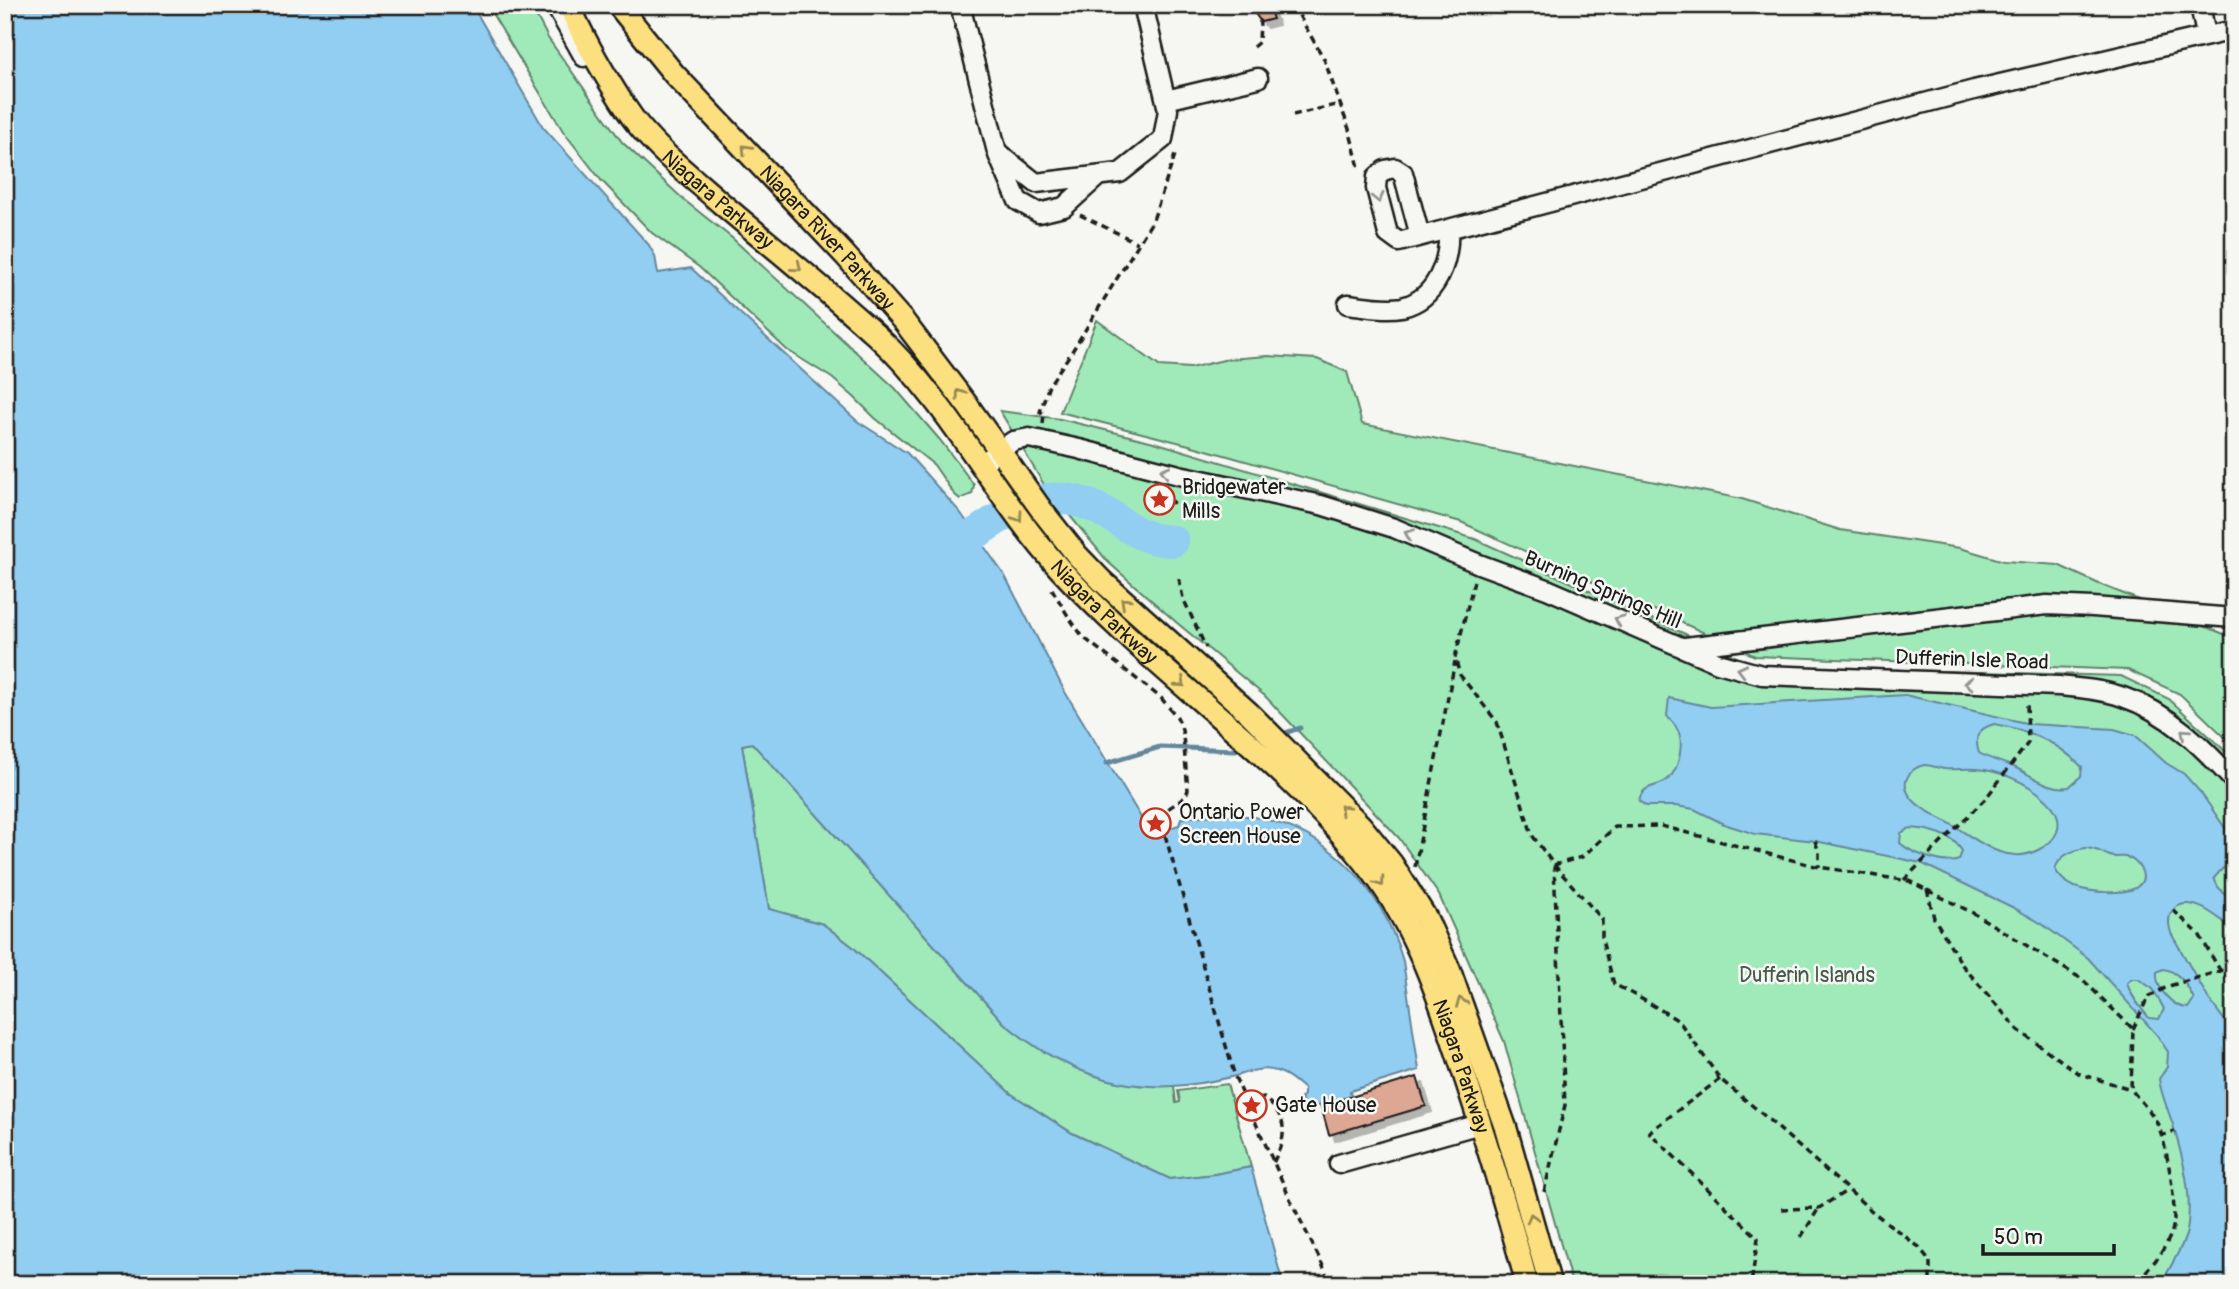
<svg xmlns="http://www.w3.org/2000/svg" width="2239" height="1289" font-family="Pangolin,sans-serif">
	<style>
		.green { fill: #a0eab9; stroke: #5e836a; stroke-width: 2 }
		.water { fill: #92cef2; stroke: #63879c; stroke-width: 2; fill-rule: evenodd }
		.lines { fill: none; stroke-linecap: round; stroke-linejoin: round }
		.stream { stroke: #63879c; stroke-width: 5 }
		.river { stroke: #92cef2; stroke-width: 32 }
		.building { fill: #dda794; stroke: #1c1c1c; stroke-width: 2; filter: url(#shadow) }
		.minor-casing { stroke: #1c1c1c; stroke-width: 23 }
		.major-casing { stroke: #1c1c1c; stroke-width: 26 }
		.path { stroke: #1c1c1c; stroke-width: 3.5; stroke-dasharray: 7 5; stroke-linecap: butt }
		.minor { stroke: #f6f6f2; stroke-width: 18 }
		.major { stroke: #fce080; stroke-width: 21 }
		.oneway { stroke: #978853 }
		.oneway2 { stroke: #949492 }
		.labels { text-anchor: middle; dominant-baseline: central; stroke-width: 5; stroke-linejoin: round; paint-order: stroke }
		.street-label { font-size: 21px; fill: #1c1c1c; stroke: #f6f6f2 }
		.poi-label { font-size: 21px; fill: #1c1c1c; stroke: #f6f6f2; text-anchor: start }
		.park-label { font-size: 21px; fill: #445a4b; stroke: #f6f6f2 }
	</style>
	<defs>
		<filter id="shadow"><feDropShadow dx="6" dy="6" stdDeviation="0" flood-color="#0004"/></filter>
	</defs>
	<rect width="100%" height="100%" fill="#f6f6f2"/>
	<filter id="ink" filterUnits="userSpaceOnUse"><feTurbulence type="fractalNoise" baseFrequency=".0143" numOctaves="2"/><feDisplacementMap in="SourceGraphic" scale="14" xChannelSelector="R" yChannelSelector="G"/><feConvolveMatrix kernelMatrix="1 2 1 2 8 2 1 2 1" color-interpolation-filters="sRGB"/></filter>
	<g filter="url(#ink)">
		<path class="green" d="M487,5H531L548,38L622,142L684,200L732,238L895,388L940,440L974,485L972,494L960,499L954,494L934,465L875,418L854,397L832,378L787,350L699,267L652,233L601,180L563,131Z
			M1097,320L1159,366L1190,368L1228,359L1268,356L1317,359L1347,372L1362,424L1742,499L1840,530L1960,548L2004,561L2058,565L2099,584L2234,638V746L2180,694L2128,670L1755,656L1461,522L1189,445L1060,412Z
			M1000,411L1060,419L1154,442L1475,539L1756,666L2121,676L2169,699L2234,759V1284H1572L1504,1041L1439,895L1399,838L1265,696L1176,622L1108,562L1043,483Z
			M752,743L1004,1023C1053,1063 1109,1088 1174,1086L1176,1103L1180,1102L1178,1091L1227,1084L1251,1167L1215,1174L1170,1179L1072,1133L1010,1093L853,947L823,924L769,909L742,745Z"/>
		<path class="water" d="M5,5H472L543,127L649,245L655,256L658,273L691,268L857,421L907,453L960,512L1005,576L1065,692L1151,834L1179,825L1181,818C1202,816 1224,813 1246,816C1326,826 1381,886 1403,961L1419,1070L1350,1091L1351,1096L1304,1110L1301,1098L1304,1095V1089C1295,1081 1285,1072 1272,1070C1257,1067 1245,1074 1231,1077C1205,1083 1176,1088 1150,1086C1096,1084 1044,1057 1004,1023L752,743L742,745L769,909L823,924L853,947L1010,1093L1072,1133L1170,1179L1215,1174L1251,1167L1283,1284H5Z
			M1905,695L2030,724L2114,729L2135,735L2166,763L2184,774L2201,793L2234,841V871L2223,868L2214,878L2218,887L2234,903V930C2221,920 2193,894 2175,908C2167,915 2168,924 2171,933L2208,998L2234,1033V1284H2161C2168,1271 2185,1243 2187,1231C2193,1196 2183,1158 2173,1125C2168,1109 2161,1095 2159,1079L2167,1067L2168,1052L2157,1035L2088,958L2042,924L2014,908L1921,863L1815,841L1755,834L1724,824L1694,809L1676,806H1646L1639,801C1643,783 1656,789 1667,780C1679,771 1685,742 1677,729C1675,724 1670,720 1667,716L1669,698L1711,707ZM1994,724C2028,730 2057,741 2082,767L2081,776L2069,787C2049,790 2033,776 2016,768C2003,762 1991,760 1979,753C1974,737 1977,729 1994,724ZM1924,765C1931,765 1938,768 1945,769C1955,770 1966,768 1977,769C1998,771 2020,780 2037,792C2050,802 2063,814 2057,832C2054,840 2046,846 2038,850C2007,867 1976,839 1951,824C1936,815 1916,808 1908,793C1901,780 1911,768 1924,765ZM1910,828C1928,829 1953,834 1962,851L1959,860C1945,866 1911,853 1900,843L1901,833ZM2085,848C2099,849 2099,852 2110,856C2115,858 2121,856 2126,857C2137,860 2150,876 2138,886C2127,896 2088,892 2075,887C2066,883 2059,877 2055,869C2060,855 2071,851 2085,848ZM2163,969C2179,971 2187,985 2194,999L2188,1008C2173,1008 2155,988 2157,972ZM2131,979H2138L2153,989L2164,1009L2159,1019L2149,1018C2141,1008 2130,995 2127,983Z"/>
		<g class="lines">
			<path class="stream" d="M1279,735L1300,728
				M1107,763L1160,747L1235,750L1244,747"/>
			<path class="river" d="M975,534C1021,502 1057,483 1109,515C1134,530 1143,540 1173,541"/>
		</g>
		<path class="building" d="M1249,5H1268L1273,19L1261,22Z
			M1417,1077L1426,1106L1329,1135L1321,1106Z"/>
		<g class="lines">
			<defs>
				<path id="minor" d="M555,5L584,57
					M960,5L997,152L1036,183L1120,173L1163,139L1168,110L1143,5
					M2200,5L2206,35
					M1166,100L1258,78
					M998,155L1018,201L1039,213L1064,207L1098,176
					M1420,236L1403,173L1395,168L1385,170L1377,177L1376,188L1388,234L1399,242L1974,90L2234,30
					M1348,304C1365,306 1385,310 1402,307C1437,299 1450,260 1448,229
					M981,464L1013,441L1029,438L1079,449L1179,475L1321,505L1394,528L1479,564L1547,589L1718,663L1762,675L2059,686C2080,688 2102,690 2123,697C2168,712 2203,747 2234,781
					M1685,647L2047,605L2093,607L2234,618
					M1339,1164L1480,1124"/>
				<g id="major">
					<path id="s1" d="M569,5C583,38 601,69 620,99C626,108 632,118 639,126C663,155 694,179 722,204C774,248 828,291 878,337C951,405 994,496 1060,569C1158,676 1283,756 1372,871C1419,932 1442,1007 1466,1080C1488,1147 1509,1215 1527,1284"/>
					<path id="s2" d="M618,5L674,74L844,254L905,323L968,406L1043,512L1077,555L1102,581L1249,713L1284,748L1361,826L1392,864L1426,918L1449,969L1506,1129L1550,1284"/>
				</g>
			</defs>
			<use href="#minor" class="minor-casing"/>
			<use href="#major" class="major-casing"/>
			<path class="path" d="M1293,5L1324,59L1349,129L1360,171
				M1253,47L1259,42L1260,21
				M1293,115L1340,104
				M1080,215L1138,243
				M1043,424L1044,413L1040,412L1049,385L1071,353L1153,220L1176,152
				M1167,489L1173,504
				M1179,579L1183,598L1206,648
				M1474,581L1455,658L1460,675L1497,722L1532,835L1554,865L1582,857L1615,827L1661,826L1819,867L1909,881L1973,913L2082,979L2133,1029L2131,1089C2138,1099 2148,1108 2155,1119C2166,1136 2179,1212 2172,1231C2165,1252 2149,1269 2134,1284
				M1052,589L1068,616L1083,637L1161,698L1177,717L1181,725L1183,736L1188,790C1184,803 1170,804 1163,814V828L1235,1077L1292,1203L1323,1266L1330,1284
				M1815,841L1819,852V867
				M1554,865L1602,919V940L1614,984L1649,1003L1679,1021L1720,1079L1760,1112L1873,1212L1919,1247L1930,1261V1284
				M1415,867L1455,661
				M1904,880L1986,798L2028,743L2027,703
				M1927,889L1934,918L1963,966L2018,1030L2080,1074L2131,1089
				M2173,910L2199,934L2221,972L2234,985
				M2133,1029L2148,997L2169,986L2234,967
				M1720,1079L1649,1132L1758,1238L1751,1284
				M1246,1102L1264,1098C1289,1118 1287,1136 1273,1163
				M2160,1136L2175,1131
				M1544,1192L1565,1105L1554,867
				M1781,1209L1819,1208L1848,1190
				M1801,1237L1819,1208"/>
			<use href="#minor" class="minor"/>
			<use href="#major" class="major"/>
		</g>
		<defs><path id="oneway-chevron" d="M-2-3.5L2.5 0L-2 3.5" fill="none" stroke-width="1.6" stroke-linecap="round" stroke-linejoin="round" transform="scale(1.75)"/></defs>
		<g class="oneway">
			<use href="#oneway-chevron" transform="translate(746 149) rotate(-134)"/>
			<use href="#oneway-chevron" transform="translate(797 267) rotate(40)"/>
			<use href="#oneway-chevron" transform="translate(960 394) rotate(-126)"/>
			<use href="#oneway-chevron" transform="translate(1018 517) rotate(55)"/>
			<use href="#oneway-chevron" transform="translate(1125 602) rotate(-138)"/>
			<use href="#oneway-chevron" transform="translate(1181 683) rotate(42)"/>
			<use href="#oneway-chevron" transform="translate(1344 809) rotate(-134)"/>
			<use href="#oneway-chevron" transform="translate(1380 882) rotate(54)"/>
			<use href="#oneway-chevron" transform="translate(1461 1002) rotate(-110)"/>
			<use href="#oneway-chevron" transform="translate(1532 1218) rotate(-106)"/>
		</g>
		<g class="oneway2">
			<use href="#oneway-chevron" transform="translate(1378 198) rotate(77)"/>
			<use href="#oneway-chevron" transform="translate(1165 471) rotate(-165)"/>
			<use href="#oneway-chevron" transform="translate(1409 534) rotate(-157)"/>
			<use href="#oneway-chevron" transform="translate(1619 620) rotate(-157)"/>
			<use href="#oneway-chevron" transform="translate(1742 670) rotate(-166)"/>
			<use href="#oneway-chevron" transform="translate(1969 683) rotate(-178)"/>
			<use href="#oneway-chevron" transform="translate(2185 733) rotate(-138)"/>
		</g>
	</g>
	<defs>
		<symbol id="sight-ring" viewBox="-11 -11 22 22"><circle r="9.5" fill="#f6f6f2" stroke="#c8321e" stroke-width="1.5"/><path d="M0-6L1.8-2.2L6-1.7L2.9 1.2L3.7 5.4L0 3.3L-3.7 5.4L-2.9 1.2L-6-1.7L-1.8-2.2Z" fill="#c8321e"/></symbol>
	</defs>
	<g fill-rule="evenodd">
		<use href="#sight-ring" x="1142" y="482" width="35" height="35"/>
		<use href="#sight-ring" x="1138" y="806" width="35" height="35"/>
		<use href="#sight-ring" x="1234" y="1088" width="35" height="35"/>
	</g>
	<g class="labels">
		<g class="street-label">
			<text stroke="none"><textPath href="#s1" startOffset="248">Niagara Parkway</textPath></text>
			<text stroke="none"><textPath href="#s2" startOffset="313">Niagara River Parkway</textPath></text>
			<text transform="translate(1603 590) rotate(23)">Burning Springs Hill</text>
			<text stroke="none"><textPath href="#s1" startOffset="816">Niagara Parkway</textPath></text>
			<text transform="translate(1972 660) rotate(2)">Dufferin Isle Road</text>
			<text stroke="none"><textPath href="#s1" startOffset="1405">Niagara Parkway</textPath></text>
		</g>
		<g class="poi-label">
			<text x="1182" y="487">Bridgewater<tspan x="1182" dy="24">Mills</tspan></text>
			<text x="1179" y="812">Ontario Power<tspan x="1179" dy="24">Screen House</tspan></text>
			<text x="1275" y="1105">Gate House</text>
		</g>
		<g class="park-label">
			<text x="1807" y="975">Dufferin Islands</text>
		</g>
	</g>
	<rect width="2239" height="1289" fill="none" stroke="#f6f6f2" stroke-width="28"/>
	<rect x="14" y="14" width="2211" height="1261" fill="none" stroke="#1c1c1c" stroke-width="2.5" filter="url(#ink)"/>
	<path d="M1983 1244v10h131v-10" fill="none" stroke="#1c1c1c" stroke-width="3.5"/>
	<text x="1994" y="1244" font-size="21" fill="#1c1c1c" stroke="#f6f6f2" stroke-width="5" paint-order="stroke">50 m</text>
</svg>
